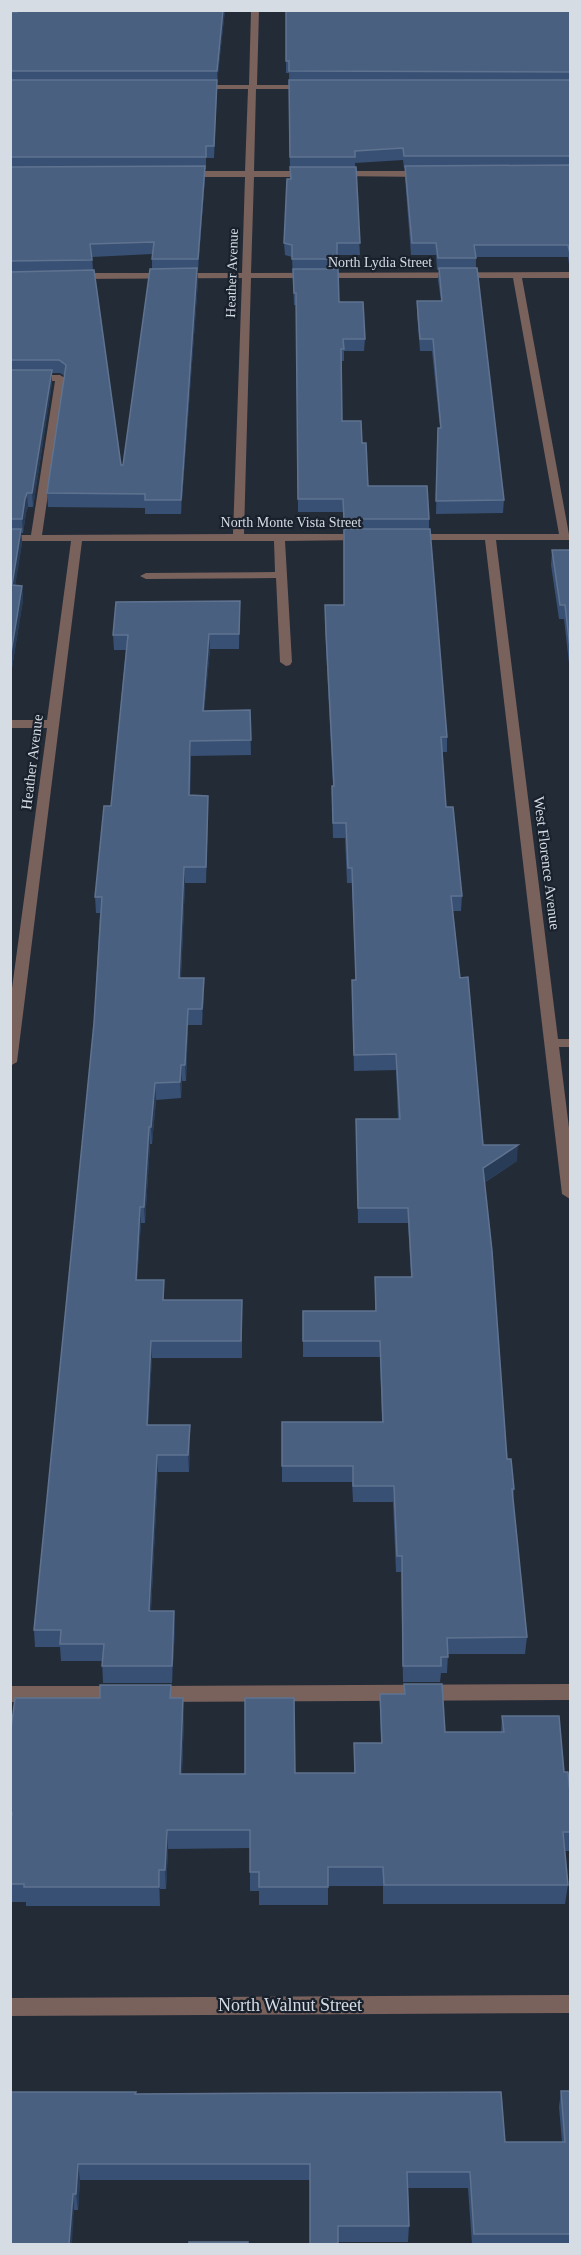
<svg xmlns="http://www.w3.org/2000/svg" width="581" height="2255" font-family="'Times New Roman',serif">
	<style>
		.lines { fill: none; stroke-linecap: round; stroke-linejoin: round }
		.minor { fill: #79615c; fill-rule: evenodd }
		.wall { fill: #385074; fill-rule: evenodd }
		.shaded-wall { fill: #283b57 }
		.building { fill: #496080; stroke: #5f7390; stroke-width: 1.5 }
		.labels { text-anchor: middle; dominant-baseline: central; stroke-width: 4.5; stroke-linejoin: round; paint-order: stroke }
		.far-street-label { font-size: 14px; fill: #d6dce4; stroke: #19212d }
		.street-label { font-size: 15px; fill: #d6dce4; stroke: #19212d }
		.near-street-label { font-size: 18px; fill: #d6dce4; stroke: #19212d }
	</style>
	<rect width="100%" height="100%" fill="#232b37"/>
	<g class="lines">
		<path class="minor" d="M251,10H259L257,85H307L311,87L307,89H256L254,171H310L314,174L310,177H254L251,273L570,272V278H522L570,540H496L558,1039H570V1047H559L570,1136V1199L562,1194L485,540H412L406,537L412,534H559L513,278H251L244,534H361L367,537L361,540L285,541L292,662L290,665L286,666L280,662L276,578L146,579L140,576L146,573L275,572L274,541H82L17,1062L10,1066V1003L47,728H10V720H47L71,541H10V535H31L55,381H10V375H60L65,378L42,535L233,534L242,278L73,279L68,276L73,273H242L245,177H184L180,174L184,171H245L248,89H196L192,87L196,85H249Z
			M337,171H424L428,174L424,177L334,176V172Z
			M570,1684V1700L151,1702L144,1699L142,1694L144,1689L151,1686Z
			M10,1686H118L125,1689L127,1694L125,1699L118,1702H10Z
			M570,1995V2013L10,2016V1998Z"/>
	</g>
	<path class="wall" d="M18,10H225L217,83L214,158H206V169H205V178L198,271H197L198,281L181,514H145V508L48,507L47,493L65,376L60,373H52V383L33,507H28L26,513L23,533H21L22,543L15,585L22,586L23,600L10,680V12H17ZM152,254V269L123,465H121L93,270L92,257Z
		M286,10H570V271L568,257H476V268L504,500L503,513L436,514L438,428H440L432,351H420L417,314V301H441L438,280L439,270H437L436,255H411L405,178V168H404L403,160L355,163L360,255H337L339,302L365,339L364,351H344V361H342V421L362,443L368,486L429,519V529L447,737V752H442L446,807L462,896L461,911H453L460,978L483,1145L517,1161L484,1183L507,1459L514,1489L513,1500L527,1637L525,1654H448L447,1673H441L440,1682H403L401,1572H396L393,1502H353L352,1482H282V1422H382L380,1357H303V1311H375V1277H411L408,1223H358L356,1119H398L396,1070L354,1071L352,996V980H356L352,883H347L345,838H333L332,801V786H333L326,648L325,619L344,605L343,512H298L296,305H294L292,257L285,255L284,243L290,179L289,73H286Z
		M552,550H570V672L564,619H559L551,565Z
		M240,601L239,649H210L204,711L250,710L251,755L191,756L190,795L208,811L206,883H185L181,978L204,994L202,1025H188L186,1081H182L181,1098L156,1100L152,1144H150L145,1223H141L137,1280L165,1300H242V1358H152L148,1425H190V1442L189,1472H158L151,1611L175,1628L172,1683H103L102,1661H61L60,1647H35L34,1630L94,1023L100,913H96L95,897L111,806L126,650H114L113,635Z
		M404,1684L445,1732H501L502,1716L564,1772L570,1794V1851H564L568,1885L565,1904H383V1886H328V1905H259V1891H250V1848L168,1849L166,1889H160V1906H26V1902H12L10,1893V1737L171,1698L184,1718L182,1774L354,1773V1743H381L380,1713V1694H404Z
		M561,2091H570V2244H472L468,2188H408L409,2226L408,2242H338L309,2180H80L78,2210H74L10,2244L136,2094L505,2142H562L559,2107Z"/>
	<path class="shaded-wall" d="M223,10H225L217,83V71Z
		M217,80V91L214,158V146Z
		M205,166V178L198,271V259Z
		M197,268L198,281L181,514V500Z
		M52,370V383L33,507L32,493Z
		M27,493L28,507L26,513L23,533L22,519L25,499Z
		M21,529L22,543L13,600L12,585Z
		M22,586L23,600L10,680V659Z
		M209,634L210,649L203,726V711Z
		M190,741L191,756L190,811L189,795Z
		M208,796V811L206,883V867Z
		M184,867L185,883L180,994L179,978Z
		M204,978V994L202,1025V1009Z
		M188,1009V1025L186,1081L185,1065Z
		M181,1065L182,1081L181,1098L180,1082Z
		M155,1083L156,1100L152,1144L151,1127Z
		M149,1127L150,1144L145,1223L144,1207Z
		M518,1145L517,1161L482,1184L483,1168Z
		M140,1207L141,1223L136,1297V1280Z
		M151,1341L152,1358L147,1442V1425Z
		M190,1425V1442L189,1472L188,1455Z
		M157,1455L158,1472L150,1628L149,1611Z
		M174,1611L175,1628L172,1683V1666Z
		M183,1698L184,1718L181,1793L180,1774Z
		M167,1830L168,1849L166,1889L165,1870Z
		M159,1870L160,1889V1906L159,1887Z
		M78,2164L80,2180L78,2210L76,2194Z
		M73,2194L74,2210L72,2244H69Z"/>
	<path class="building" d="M18,10H223L217,71H10V12H17Z
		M286,10H570V72L289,71V61H286Z
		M10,80H217L214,146H206V157H10Z
		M289,80H570V156H404L403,148L355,151V157H290Z
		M570,165V254L568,245H474L476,258H438L436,243H412L405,166Z
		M205,166L198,259H152L154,242L90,244L92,260L10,261V167Z
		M290,167H356L360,243H337V259H292V245L284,243L287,179H291Z
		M197,268L181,500H145V494L47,493L66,365L59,360H10V272L94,270L121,465H123L150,269Z
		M439,268H477L504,500L436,501L438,428H441L433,339H420L417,301H442Z
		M293,269H338L339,302H363L365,339H343L344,349H341L342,421H361L362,443H366L368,486H427L429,519H344L343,499H298L296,293H294Z
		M10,370H52L32,493H27L25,499L22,519H10Z
		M10,529H21L12,585L22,586L10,659Z
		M344,529H430L447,737H441L446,807H453L462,896H451L460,978L468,977L483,1145H518L483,1168L492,1251L507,1459H511L514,1489H512L527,1637L447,1638L448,1657H441V1666H403L402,1556H397L394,1486H353V1466H282V1422H383L380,1341H303V1311H376L375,1277H412L408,1208H358L356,1119H400L396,1054L354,1055L352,980H356L352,868H348L346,823H333L332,786H334L326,633L325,605H344Z
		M552,550H570V648L565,605H560Z
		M240,601L239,634H209L203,711L250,710L251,740L190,741L189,795L208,796L206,867H184L179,978H204L202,1009H188L185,1065H181L180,1082L155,1083L151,1127H149L144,1207H140L136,1280H164L163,1300H242L241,1341H151L147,1425H190L188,1455H157L149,1611H174L172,1666H102L104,1644H60L61,1630H34L94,1023L102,897H95L104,806H111L128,635H113L116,602Z
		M404,1684H442L445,1732H504L502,1716H559L564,1772H568L570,1794V1832H563L568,1885H384L383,1867H328V1887H259V1872H250V1830H167L165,1870H159V1887H24V1884H10V1826L12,1813H10V1737L15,1698H100V1685H171L170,1698H183L180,1774H245V1698H294L295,1773H355L354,1743H382L380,1694H405Z
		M561,2091H570V2234H474L470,2172H407L409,2226H338V2244H310V2164H78L76,2194H73L69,2244H10V2092H136L135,2094L501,2092L505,2142H565Z
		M189,2242H248V2244H189Z"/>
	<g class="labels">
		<g class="far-street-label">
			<text x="380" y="262">North Lydia Street</text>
			<text transform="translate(232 273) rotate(-88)">Heather Avenue</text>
			<text x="291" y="522">North Monte Vista Street</text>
		</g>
		<g class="street-label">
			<text transform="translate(32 762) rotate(-83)">Heather Avenue</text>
			<text transform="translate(547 863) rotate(83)">West Florence Avenue</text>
		</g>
		<g class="near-street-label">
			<text x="290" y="2005">North Walnut Street</text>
		</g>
	</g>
	<rect width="581" height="2255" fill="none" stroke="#d6dce4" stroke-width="24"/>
</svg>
